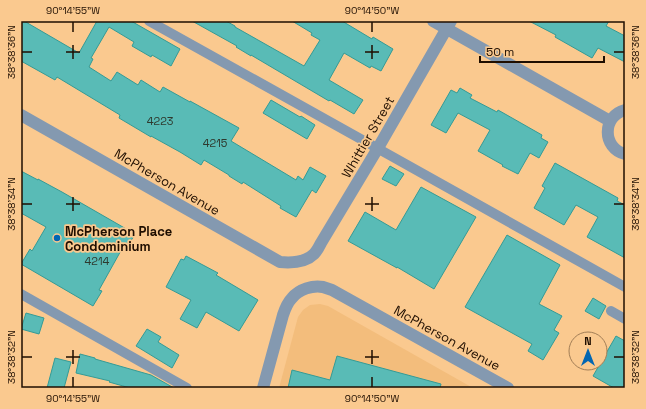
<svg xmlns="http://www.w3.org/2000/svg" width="646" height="409" font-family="'Space Grotesk',sans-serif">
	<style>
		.built { fill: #f3bd7c }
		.building { fill: #59bbb6; stroke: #349b96 }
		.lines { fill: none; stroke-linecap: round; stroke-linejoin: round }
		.lane { stroke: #8499b0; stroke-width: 10 }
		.street { stroke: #8499b0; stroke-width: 12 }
		.ticks { fill: none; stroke: #1f0e00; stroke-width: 1.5 }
		.poi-dot { fill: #0266b2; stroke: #fac98f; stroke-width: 1.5 }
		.labels { text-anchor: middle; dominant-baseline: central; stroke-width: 3.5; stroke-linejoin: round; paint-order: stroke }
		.number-label { font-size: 11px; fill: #2e392e }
		.street-label { font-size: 13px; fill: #1f0e00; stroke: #fac98f }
		.poi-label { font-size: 13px; font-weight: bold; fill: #1f0e00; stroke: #fac98f; text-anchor: start }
		.neatline { fill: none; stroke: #1f0e00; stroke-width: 1.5 }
		.ticks-label { font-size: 10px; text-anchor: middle; fill: #1f0e00 }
	</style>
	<rect width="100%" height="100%" fill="#fac98f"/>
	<path class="built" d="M320,304L328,306L473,388H279L298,317L303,310L310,305Z"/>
	<path class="building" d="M21,21H24L79,53L97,21H131L180,49L171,66L152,55L151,57L132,46L134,42L109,27L91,58L93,59L89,67L111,81L117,72L138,85L141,80L160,92L163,87L190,102V101L239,128L231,141L296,180L298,176L303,180L310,167L326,176L316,193L312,190L296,217L280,208L281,206L243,182L242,184L229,176V175L204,160L201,165L180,152L151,136V137L119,118L120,115L57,77L55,80L21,61Z
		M192,21H226L235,26V27L304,66L320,40L311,35L312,33L292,21H342L372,39L373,37L393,49L381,71L371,66L370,68L344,53L329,80L363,100L354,114L330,100L329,101L251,55V56L236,47L237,46Z
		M529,21H609L606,26L625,36V62L598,48L592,58L555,37L556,35Z
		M460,88L472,95L470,98L497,112L498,110L542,135L541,138L548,142L539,158L530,153L518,174L502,166L503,165L478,151L490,130L458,113L446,133L431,125L451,90L457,93Z
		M271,100L300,117L301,116L315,125L307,139L263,113Z
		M555,163L618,198L617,201L625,205V258L587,237L598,217L576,205L564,225L534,208L545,188L542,186Z
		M390,166L404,174L396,186L382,179Z
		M21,171L38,180V179L62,192L135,234L126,249L123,247L99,290L102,291L93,306L21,264L30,249L32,251L46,227L21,213Z
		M421,187L476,217L434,289L397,267V268L348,241L365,212L396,230Z
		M507,235L560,265L539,304L562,316L554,330L559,333L543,360L528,351L532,344L465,307Z
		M186,256L218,273L216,275L258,300L239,331L206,312L197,328L180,319L191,300L166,287L181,259L184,260Z
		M593,298L606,306L599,319L585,311Z
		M26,313L44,318L39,334L21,329Z
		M147,329L161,337L158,342L179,355L172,368L136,346Z
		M616,336L625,341V388H614L593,376Z
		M80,354L95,358V359L151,375L174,388H130L109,382L110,381L76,373Z
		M337,356L441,384L440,388H288L292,370L330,380Z
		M55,358L71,362L64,388H47Z"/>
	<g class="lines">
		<path class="lane" d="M149,21L393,157L625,287
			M21,294L187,388
			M611,311L625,319"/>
		<path class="street" d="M433,21L610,121
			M625,110C602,116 602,148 625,154
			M21,115L280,262C291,263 305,263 314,254C317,251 319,247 321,243L378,148L451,21
			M263,388L283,315C285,309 288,302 292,298C299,289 313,285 323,287C326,288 329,289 332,290L508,388"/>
	</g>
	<path class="ticks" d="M73,22V32M372,22V32M73,45V59M372,45V59M22,52H32M66,52H80M365,52H379M614,52H624M73,197V211M372,197V211M22,204H32M66,204H80M365,204H379M614,204H624M73,350V364M372,350V364M22,357H32M66,357H80M365,357H379M614,357H624M73,377V387M372,377V387"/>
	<circle class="poi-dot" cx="57" cy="238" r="4"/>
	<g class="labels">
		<g class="number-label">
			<text x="160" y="121">4223</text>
			<text x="215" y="143">4215</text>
			<text x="97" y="261">4214</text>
		</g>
		<g class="street-label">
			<text transform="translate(368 137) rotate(-60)">Whittier Street</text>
			<text transform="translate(167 182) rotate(30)">McPherson Avenue</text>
			<text transform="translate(447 338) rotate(29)">McPherson Avenue</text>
		</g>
		<g class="poi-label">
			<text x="65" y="231">McPherson Place<tspan x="65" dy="15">Condominium</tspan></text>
		</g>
	</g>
	<rect width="646" height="409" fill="none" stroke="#fac98f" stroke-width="44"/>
	<g transform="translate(588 351)"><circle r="19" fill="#fac98f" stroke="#a27e56"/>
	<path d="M0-3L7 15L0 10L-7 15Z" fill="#0266b2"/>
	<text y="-6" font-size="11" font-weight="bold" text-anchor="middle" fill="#1f0e00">N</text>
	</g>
	<path d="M480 56v6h124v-6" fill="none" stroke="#1f0e00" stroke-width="2"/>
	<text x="486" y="56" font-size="12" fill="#1f0e00" stroke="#fac98f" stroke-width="3" paint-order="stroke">50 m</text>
	<rect x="22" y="22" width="602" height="365" class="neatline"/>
	<g class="ticks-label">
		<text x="73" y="14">90°14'55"W</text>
		<text x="372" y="14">90°14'50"W</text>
		<text transform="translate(11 52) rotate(-90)" y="4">38°38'36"N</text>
		<text transform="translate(635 52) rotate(-90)" y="4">38°38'36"N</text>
		<text transform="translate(11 204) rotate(-90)" y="4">38°38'34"N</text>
		<text transform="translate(635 204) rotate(-90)" y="4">38°38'34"N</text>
		<text transform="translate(11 357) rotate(-90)" y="4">38°38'32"N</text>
		<text transform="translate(635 357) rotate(-90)" y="4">38°38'32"N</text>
		<text x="73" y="402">90°14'55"W</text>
		<text x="372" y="402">90°14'50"W</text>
	</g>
</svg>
